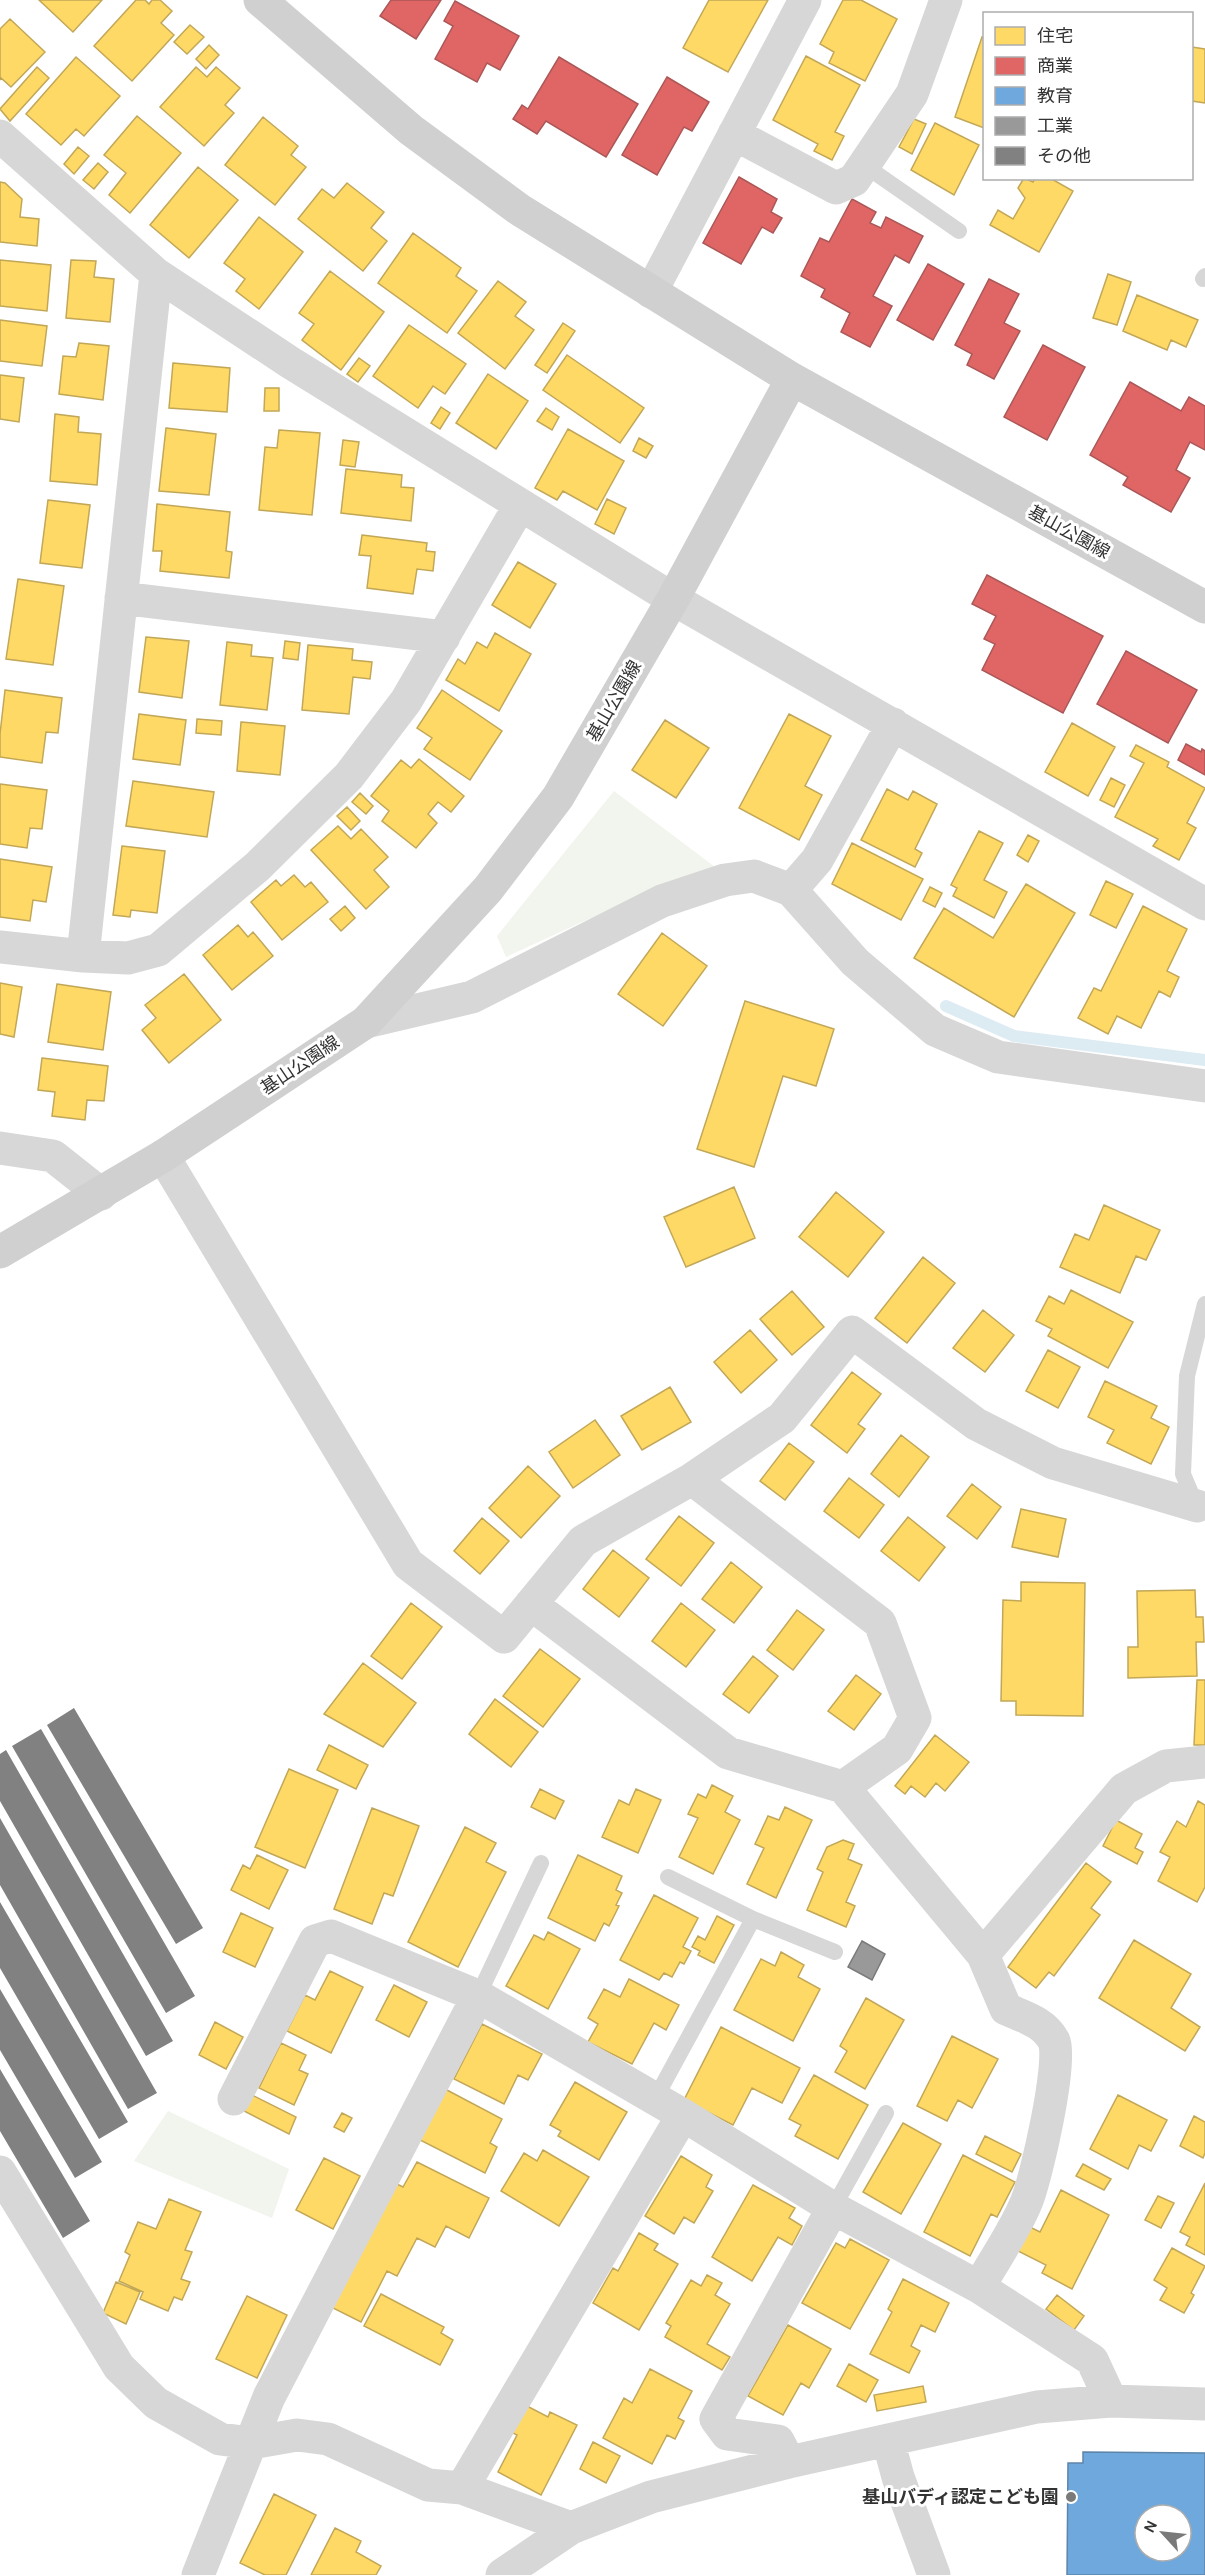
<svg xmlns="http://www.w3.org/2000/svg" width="1205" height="2575" font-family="Karla,'Noto Sans JP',sans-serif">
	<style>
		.green { fill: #f1f5ed }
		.homes { fill: #ffd966; stroke: #c2a757; stroke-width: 1.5 }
		.shops { fill: #e06666; stroke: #ac5757; stroke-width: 1.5 }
		.schools { fill: #6fa8dc; stroke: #5d85a9; stroke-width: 1.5; fill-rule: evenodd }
		.industry { fill: #999; stroke: #7a7a7a; stroke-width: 1.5 }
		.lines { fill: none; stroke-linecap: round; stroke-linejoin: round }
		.stream { stroke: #ddebf3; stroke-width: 12 }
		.building { fill: #818181 }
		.lane { stroke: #d7d7d7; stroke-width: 16 }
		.street { stroke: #d7d7d7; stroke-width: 33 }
		.secondary { stroke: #d0d0d0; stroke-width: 33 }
		.poi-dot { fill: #7a7a7a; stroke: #fff; stroke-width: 2 }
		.labels { text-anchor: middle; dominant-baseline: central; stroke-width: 6; stroke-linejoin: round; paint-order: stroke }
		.street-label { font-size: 18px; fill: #333; stroke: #fff }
		.poi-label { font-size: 18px; font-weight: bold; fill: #333; stroke: #fff; text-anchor: end }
	</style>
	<rect width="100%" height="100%" fill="#fff"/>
	<path class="green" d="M614,791L715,867L582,922L506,957L497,936Z
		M168,2111L289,2169L272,2218L134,2161Z"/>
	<path class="homes" d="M39,0H102L73,32Z
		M136,0H145L149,4L152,0H160L172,11L161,23L174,35L132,81L94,46Z
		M709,0H768L728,72L683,48Z
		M843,0H861L897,19L865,81L829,63L834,52L820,44Z
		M10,19L45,52L11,87L1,78L0,80V29Z
		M190,25L204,37L187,54L174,42Z
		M982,37L984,38V128L955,117Z
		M209,45L219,55L206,69L196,59Z
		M1192,47L1205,49V103L1192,101Z
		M806,56L860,85L835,132L844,136L832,160L814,151L818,144L773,120Z
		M76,57L120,96L84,136L76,129L61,145L26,114Z
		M37,67L49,78L10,121L0,109Z
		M196,67L207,77L216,67L240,88L225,105L234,113L204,146L160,107Z
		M137,116L181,153L130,213L109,195L126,173L104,155Z
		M263,117L298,146L291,155L306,167L275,205L225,165Z
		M914,119L926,124L912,154L899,147Z
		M935,123L979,145L954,195L911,170Z
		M78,147L89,156L74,174L64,164Z
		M98,163L108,172L94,189L83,180Z
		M198,167L238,200L189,258L150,225Z
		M1024,178L1033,182L1035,178H1050L1073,191L1039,252L990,225L998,210L1013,219L1025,198L1018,188Z
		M0,182L5,183L22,199L20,217L39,219L37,246L0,242Z
		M347,183L384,212L371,228L387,241L363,271L298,219L322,189L334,198Z
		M259,217L303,252L259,309L236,291L245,279L224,263Z
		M413,233L461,268L456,276L477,291L447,333L378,283Z
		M0,260L51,265L47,311L0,306Z
		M71,260L96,261L94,277L114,279L110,322L66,318Z
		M330,271L384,312L341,370L302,340L314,324L299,313Z
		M1108,274L1131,282L1117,325L1093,318Z
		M498,281L526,302L515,316L534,330L505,369L458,333Z
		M1137,295L1198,320L1186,347L1171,340L1167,350L1123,331Z
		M0,320L47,326L42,366L0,361Z
		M563,323L575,331L547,373L535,365Z
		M409,325L466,364L445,394L433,386L418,408L373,376Z
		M79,343L109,346L103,400L59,394L63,356L76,357Z
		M567,355L644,408L620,443L543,390Z
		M359,358L370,366L358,382L347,374Z
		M173,363L230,368L227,412L169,408Z
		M488,374L528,401L496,449L456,423Z
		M0,375L24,378L19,422L0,419Z
		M265,388H279V411H264Z
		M441,407L450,413L440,429L431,423Z
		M546,408L559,417L552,430L537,421Z
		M55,414L79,417L78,432L101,434L97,485L50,481Z
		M166,428L216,434L209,495L159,491Z
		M568,429L624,461L597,510L563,491L557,500L535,488Z
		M279,430L320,433L312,515L259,510L265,447L277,448Z
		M639,438L653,446L646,458L633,451Z
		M343,440L359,442L355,467L340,465Z
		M346,469L402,475L401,487L414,488L411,521L341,513Z
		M607,499L626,508L614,534L595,524Z
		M48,500L90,505L82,568L40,563Z
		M157,504L230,512L226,551L232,552L229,578L160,571L162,551H153Z
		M362,535L427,543L426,551L435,552L433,571L417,569L413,594L367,588L371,556L359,555Z
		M518,562L556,584L530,628L492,605Z
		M18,579L64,586L53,665L6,659Z
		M495,633L531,654L499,711L446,680L458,659L465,664L477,642L487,648Z
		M146,637L189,641L182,698L139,692Z
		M285,641L300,643L298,660L283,658Z
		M227,642L252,645L251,656L273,658L267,710L220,705Z
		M308,645L353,649L352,660L372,662L370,679L353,677L349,714L302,710Z
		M5,690L62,698L58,733L46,732L42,763L0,757V734Z
		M442,690L502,731L470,780L424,749L432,738L417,728Z
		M139,714L186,720L180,765L133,759Z
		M789,714L831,736L805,786L822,795L799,840L739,808Z
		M197,719L222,721L221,735L196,733Z
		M665,720L709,748L676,798L632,770Z
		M241,722L285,726L280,775L237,771Z
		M1072,723L1115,747L1088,796L1045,772Z
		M1136,745L1169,762L1167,767L1205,788L1187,823L1196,828L1179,860L1153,846L1158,839L1115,817L1144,763L1130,756Z
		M419,759L464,796L451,812L438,802L428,814L437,823L416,848L382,821L389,811L371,796L401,760L411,768Z
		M1111,778L1125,785L1114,807L1100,800Z
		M133,781L214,792L207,837L126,826Z
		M0,784L47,790L42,829L30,828L27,848L0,844Z
		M887,789L908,800L913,791L937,804L915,849L922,853L915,867L861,840Z
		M360,793L373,806L366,814L352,802Z
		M347,807L360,821L351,830L337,816Z
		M338,826L351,839L361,829L388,857L374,870L389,887L366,909L311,850Z
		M979,831L1003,843L984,880L1007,892L994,918L953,896L957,888L951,885Z
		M1028,835L1039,841L1028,862L1017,855Z
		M852,843L923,879L901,920L832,884Z
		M122,846L165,851L157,913L131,910L130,917L113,915Z
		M0,859L52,867L46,902L33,900L30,921L0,917Z
		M294,875L305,887L311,882L328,902L282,940L251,902L276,880L281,886Z
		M1106,881L1133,894L1116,928L1090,915Z
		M1026,884L1075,913L1014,1017L914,958L944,908L993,938Z
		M930,887L942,893L935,907L923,901Z
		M345,906L355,918L341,931L330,919Z
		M1143,906L1187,929L1167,971L1179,977L1170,997L1159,991L1141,1028L1117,1016L1108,1034L1078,1018L1094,988L1101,991Z
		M238,925L248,937L253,932L273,956L232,990L203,955Z
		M662,933L707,966L663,1026L618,994Z
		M184,974L221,1020L169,1063L142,1030L156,1018L145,1005Z
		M0,983L22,987L14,1037L0,1034Z
		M57,984L111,992L103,1050L48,1042Z
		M745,1001L834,1029L816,1086L783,1076L754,1167L697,1149Z
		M42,1058L108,1066L104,1101L87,1100L85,1120L52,1116L55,1092L38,1090Z
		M734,1187L755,1238L686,1267L664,1217Z
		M836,1192L884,1232L848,1277L799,1237Z
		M1104,1205L1160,1230L1146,1260L1136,1256L1120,1293L1060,1267L1075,1234L1089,1240Z
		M923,1257L955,1283L907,1343L875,1318Z
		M1071,1290L1133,1322L1108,1368L1048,1336L1052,1329L1036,1321L1049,1296L1064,1304Z
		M792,1291L824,1327L792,1355L760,1319Z
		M983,1310L1014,1335L985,1372L953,1348Z
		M750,1330L777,1360L741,1393L714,1362Z
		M1048,1350L1080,1367L1058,1408L1026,1391Z
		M852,1372L881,1394L858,1424L865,1429L847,1453L811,1425Z
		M1105,1381L1157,1406L1151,1418L1169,1427L1151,1464L1107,1443L1114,1430L1088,1417Z
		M670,1387L691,1422L642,1450L621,1416Z
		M595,1420L620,1455L573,1488L549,1452Z
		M901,1435L929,1457L899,1497L871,1474Z
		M789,1443L814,1462L785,1500L760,1481Z
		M528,1466L560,1496L521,1538L489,1508Z
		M849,1478L884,1505L859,1538L824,1511Z
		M972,1484L1001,1507L977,1539L947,1516Z
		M1021,1509L1066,1519L1058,1557L1012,1547Z
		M679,1516L714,1543L681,1586L646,1559Z
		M908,1517L945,1547L919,1581L881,1551Z
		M482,1518L509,1541L480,1574L454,1551Z
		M613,1550L649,1578L619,1617L583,1589Z
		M731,1562L762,1587L734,1623L702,1599Z
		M1021,1582L1085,1583L1083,1716L1016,1715V1701H1001L1003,1600L1021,1601Z
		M1195,1590L1196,1617H1203L1204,1642H1196L1197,1676L1128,1678V1647H1138L1137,1591Z
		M411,1603L442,1627L402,1679L371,1656Z
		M681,1603L715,1630L686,1667L652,1641Z
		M797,1610L824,1630L793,1670L767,1650Z
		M540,1649L580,1679L543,1727L503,1696Z
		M753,1656L778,1676L749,1713L723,1694Z
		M363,1663L416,1703L383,1747L324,1714Z
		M856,1675L881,1694L854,1730L828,1711Z
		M1197,1680H1205V1745H1194Z
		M495,1699L538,1732L511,1767L469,1734Z
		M935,1735L969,1762L945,1791L936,1783L925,1797L911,1786L905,1794L895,1786Z
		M329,1745L368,1765L356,1789L317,1770Z
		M289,1769L338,1790L305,1868L255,1847Z
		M712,1785L733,1796L725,1812L740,1820L713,1874L679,1857L698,1818L688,1814L698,1794L706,1798Z
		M540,1789L564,1801L555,1819L531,1807Z
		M636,1789L661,1800L638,1853L602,1837L619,1800L629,1805Z
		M1198,1801L1205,1805V1887L1197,1902L1158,1881L1170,1857L1160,1852L1177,1821L1186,1827Z
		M785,1807L812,1820L776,1898L747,1884L764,1848L755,1844L768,1816L779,1820Z
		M372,1808L419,1826L393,1896L384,1893L372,1924L334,1909Z
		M1116,1820L1142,1834L1135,1848L1143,1852L1137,1864L1103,1846Z
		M465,1827L496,1843L486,1862L506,1872L458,1967L408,1942Z
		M843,1840L854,1844L848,1859L862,1865L846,1902L855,1906L846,1927L807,1910L823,1872L817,1869L827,1847Z
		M257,1855L288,1870L269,1909L231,1890L243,1865L250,1869Z
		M578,1855L622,1876L616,1890L622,1893L616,1905L619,1906L609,1926L604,1923L595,1941L548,1918Z
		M1086,1863L1111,1882L1091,1908L1100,1915L1054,1976L1049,1972L1036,1988L1008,1967Z
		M654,1895L698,1918L683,1947L691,1951L684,1964L680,1962L672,1977L664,1973L659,1980L620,1960Z
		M241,1913L273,1928L255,1967L223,1952Z
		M717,1916L734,1925L714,1963L698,1955L700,1951L692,1947L698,1936L705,1940Z
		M548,1932L580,1949L548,2009L506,1986L534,1935L544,1940Z
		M1134,1940L1191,1974L1171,2008L1200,2027L1185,2051L1099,1998Z
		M781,1952L804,1965L798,1977L820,1989L793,2041L734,2010L761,1959L775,1966Z
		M330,1971L363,1987L331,2053L287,2031L305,1995L315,2000Z
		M629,1979L679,2005L666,2030L654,2023L632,2064L588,2042L598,2024L588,2018L604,1989L620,1997Z
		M394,1985L427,2002L409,2037L376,2020Z
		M866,1998L904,2020L865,2089L835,2072L847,2051L840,2046Z
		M215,2022L243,2037L226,2069L199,2055Z
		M482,2024L542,2054L528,2080L518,2075L504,2104L454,2079Z
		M721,2027L800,2068L782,2103L752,2088L733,2125L684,2100Z
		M952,2036L998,2059L972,2108L958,2100L947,2121L917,2106Z
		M281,2043L306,2055L299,2070L308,2074L294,2105L259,2088Z
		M814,2075L868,2105L838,2159L795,2136L801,2125L789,2119Z
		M575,2082L627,2112L599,2160L558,2136L561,2131L550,2125Z
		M445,2089L502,2119L490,2143L497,2147L485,2173L420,2140Z
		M252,2095L296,2117L289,2134L244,2111Z
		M1118,2095L1167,2120L1151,2151L1139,2145L1128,2169L1090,2149Z
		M342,2113L352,2118L344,2132L334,2127Z
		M1194,2116L1205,2122V2153L1203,2158L1180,2146Z
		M903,2123L941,2144L901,2214L863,2192Z
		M985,2136L1021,2154L1012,2172L976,2154Z
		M543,2150L589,2177L559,2226L501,2191L524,2153L537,2161Z
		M963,2155L1015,2182L997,2217L991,2214L970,2256L924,2232Z
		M681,2156L712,2175L706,2187L713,2191L694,2223L684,2217L674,2234L645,2216Z
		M324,2158L360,2176L333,2229L296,2210Z
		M417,2162L489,2198L469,2238L446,2226L435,2247L417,2238L397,2276L387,2271L361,2322L331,2307L395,2183L403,2187Z
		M1083,2164L1111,2179L1104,2190L1076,2176Z
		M1205,2183V2255L1186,2245L1190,2237L1180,2232Z
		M753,2185L795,2208L789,2218L802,2226L792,2245L778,2237L752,2281L712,2257Z
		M1061,2190L1109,2215L1072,2289L1042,2273L1046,2265L1018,2251L1030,2227L1040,2232Z
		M1158,2196L1174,2203L1161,2228L1145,2220Z
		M169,2199L201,2212L185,2250L192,2252L181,2279L190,2282L182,2300L174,2297L168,2311L140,2299L143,2292L119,2281L130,2255L125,2252L138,2222L156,2229Z
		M639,2233L658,2244L654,2250L678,2264L639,2330L593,2303L613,2268L618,2271Z
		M850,2239L889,2260L850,2329L802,2303L836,2243L845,2248Z
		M1172,2248L1205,2266L1191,2293L1194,2295L1184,2313L1160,2300L1167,2288L1154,2280Z
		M707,2275L722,2283L715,2295L730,2304L707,2344L730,2357L722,2370L665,2337L671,2326L666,2323L691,2280L701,2286Z
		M903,2279L949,2303L935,2332L921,2325L911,2346L920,2351L909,2373L870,2354L892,2312L888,2309Z
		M116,2282L140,2292L126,2324L103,2313Z
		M381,2294L444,2327L441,2333L453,2340L440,2365L364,2326Z
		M1057,2295L1084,2316L1074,2330L1046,2309Z
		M247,2296L287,2315L257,2378L216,2359Z
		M788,2325L831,2349L809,2388L801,2383L783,2415L748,2396Z
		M849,2364L878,2380L866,2402L837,2386Z
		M650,2369L692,2391L678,2418L684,2421L675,2439L667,2435L652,2464L603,2438L624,2398L632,2403Z
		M923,2386L926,2402L877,2411L874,2395Z
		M525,2405L548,2417L550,2412L577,2425L541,2495L498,2472L517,2435L511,2432Z
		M593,2442L620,2456L606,2483L580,2469Z
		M274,2494L316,2515L286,2575H265L240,2563Z
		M335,2528L361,2541L356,2552L381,2566L376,2575H311Z"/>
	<path class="shops" d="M391,0H441L416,39L380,16Z
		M455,1L519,36L500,70L487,63L477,82L435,59L453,26L444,21Z
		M559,57L638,104L606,157L546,121L537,134L513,119L522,105L528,109Z
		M667,77L709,102L692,131L684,127L657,175L622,155Z
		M739,177L777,199L771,212L782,218L773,233L762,227L741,264L703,243Z
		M852,199L876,212L870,223L881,228L886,217L923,236L909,263L895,255L873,296L892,306L870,347L841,332L850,313L821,297L825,289L801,276L820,238L829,242Z
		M928,264L964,284L933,340L897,320Z
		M989,279L1019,294L1004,323L1020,331L994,379L967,365L972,354L955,345Z
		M1043,345L1085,367L1047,440L1004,417Z
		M1130,382L1181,411L1189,397L1205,406V450L1190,442L1176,470L1190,478L1171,512L1123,485L1128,477L1090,455Z
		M987,575L1103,636L1063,713L982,670L995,644L984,639L996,616L972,604Z
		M1126,651L1197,690L1168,743L1097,704Z
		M1186,744L1201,752L1202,749L1205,751V775L1178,760Z"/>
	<path class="schools" d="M1083,2452L1205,2453V2575H1067L1068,2463H1083ZM1145,2515H1181V2551H1145Z"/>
	<path class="industry" d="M862,1941L885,1954L872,1980L848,1967Z"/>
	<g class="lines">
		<path class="stream" d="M946,1006L1014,1036L1205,1060"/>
	</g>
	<path class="building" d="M74,1708L203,1928L176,1944L47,1725Z
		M41,1729L195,1996L166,2013L12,1746Z
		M6,1750L173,2041L146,2056L0,1801V1754Z
		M0,1818L157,2093L128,2109L0,1885Z
		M0,1902L128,2122L99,2139L0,1968Z
		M0,1989L102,2162L75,2178L0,2050Z
		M0,2069L90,2221L63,2238L0,2131Z"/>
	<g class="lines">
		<path class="lane" d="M864,165L959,231
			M1203,279L1205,276
			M1196,1505L1183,1474L1187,1376L1205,1304
			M668,1877L753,1919
			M478,1996L541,1863
			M655,2099L753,1919L835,1952
			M833,2208L886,2113"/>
		<path class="street" d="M734,134L836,188L854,180L912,94L946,0
			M0,136L156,274L291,363L673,599L1205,904
			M651,292L805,0
			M121,598L444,637
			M791,890L817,860L893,724
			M0,947L83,956L128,958L158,950L257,867L349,776L406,701L520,505
			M83,956L156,274
			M366,1022L472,997L662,901L725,880L754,876L791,890L855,962L935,1030L998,1057L1205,1086
			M0,1148L53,1156L101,1194
			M163,1156L408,1564L504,1637L583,1541L692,1479L782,1418L852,1332L976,1424L1053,1463L1197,1506
			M692,1479L880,1623L915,1718L897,1749L843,1787
			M531,1604L728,1753L843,1787L983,1955L1006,2009C1024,2017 1044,2022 1054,2041C1063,2060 1036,2180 1026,2203C1014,2232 994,2260 979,2287
			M983,1955L1124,1789L1166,1766L1205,1762
			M234,2099L315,1941L331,1936L478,1996L683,2115L833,2208L979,2287L1092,2360L1111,2401
			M0,2172L119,2367L156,2403L220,2439L251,2443L297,2435L328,2439L428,2485L462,2488L571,2528
			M888,2440L898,2477L934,2575
			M789,2462L778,2441L727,2434L716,2419L833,2208
			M462,2488L683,2115
			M198,2575L269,2397L478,1996
			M502,2575L571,2528L651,2497L789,2462L1037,2407L1111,2401L1205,2404"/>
		<path class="secondary" d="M260,0L411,130L520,210L792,379L1205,607
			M0,1252L163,1156L366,1022L488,889L558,797L673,599L792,379"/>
	</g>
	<circle class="poi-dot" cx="1071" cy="2497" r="6"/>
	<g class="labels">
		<g class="street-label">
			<text transform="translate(1069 532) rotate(29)">基山公園線</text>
			<text transform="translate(614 701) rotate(-60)">基山公園線</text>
			<text transform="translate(300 1065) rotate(-34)">基山公園線</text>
		</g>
		<g class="poi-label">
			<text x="1059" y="2497">基山バディ認定こども園</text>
		</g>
	</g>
	<rect x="983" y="12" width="210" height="168" fill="#ffffff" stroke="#adadad" stroke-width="1.5"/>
	<rect x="995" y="27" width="30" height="18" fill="#ffd966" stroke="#adadad" stroke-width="1.5"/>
	<text x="1037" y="42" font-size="18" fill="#333333">住宅</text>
	<rect x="995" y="57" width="30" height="18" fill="#e06666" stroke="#adadad" stroke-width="1.5"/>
	<text x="1037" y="72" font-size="18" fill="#333333">商業</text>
	<rect x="995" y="87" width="30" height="18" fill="#6fa8dc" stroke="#adadad" stroke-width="1.5"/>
	<text x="1037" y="102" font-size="18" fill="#333333">教育</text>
	<rect x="995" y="117" width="30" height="18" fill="#999999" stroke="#adadad" stroke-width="1.5"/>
	<text x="1037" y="132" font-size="18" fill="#333333">工業</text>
	<rect x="995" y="147" width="30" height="18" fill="#818181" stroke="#adadad" stroke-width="1.5"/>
	<text x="1037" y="162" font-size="18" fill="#333333">その他</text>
	<g transform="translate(1163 2533) rotate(297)"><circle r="28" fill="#ffffff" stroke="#adadad" stroke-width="1.5"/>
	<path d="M0-4.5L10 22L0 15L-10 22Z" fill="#7a7a7a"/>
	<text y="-9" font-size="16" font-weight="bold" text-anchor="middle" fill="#333333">N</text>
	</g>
</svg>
